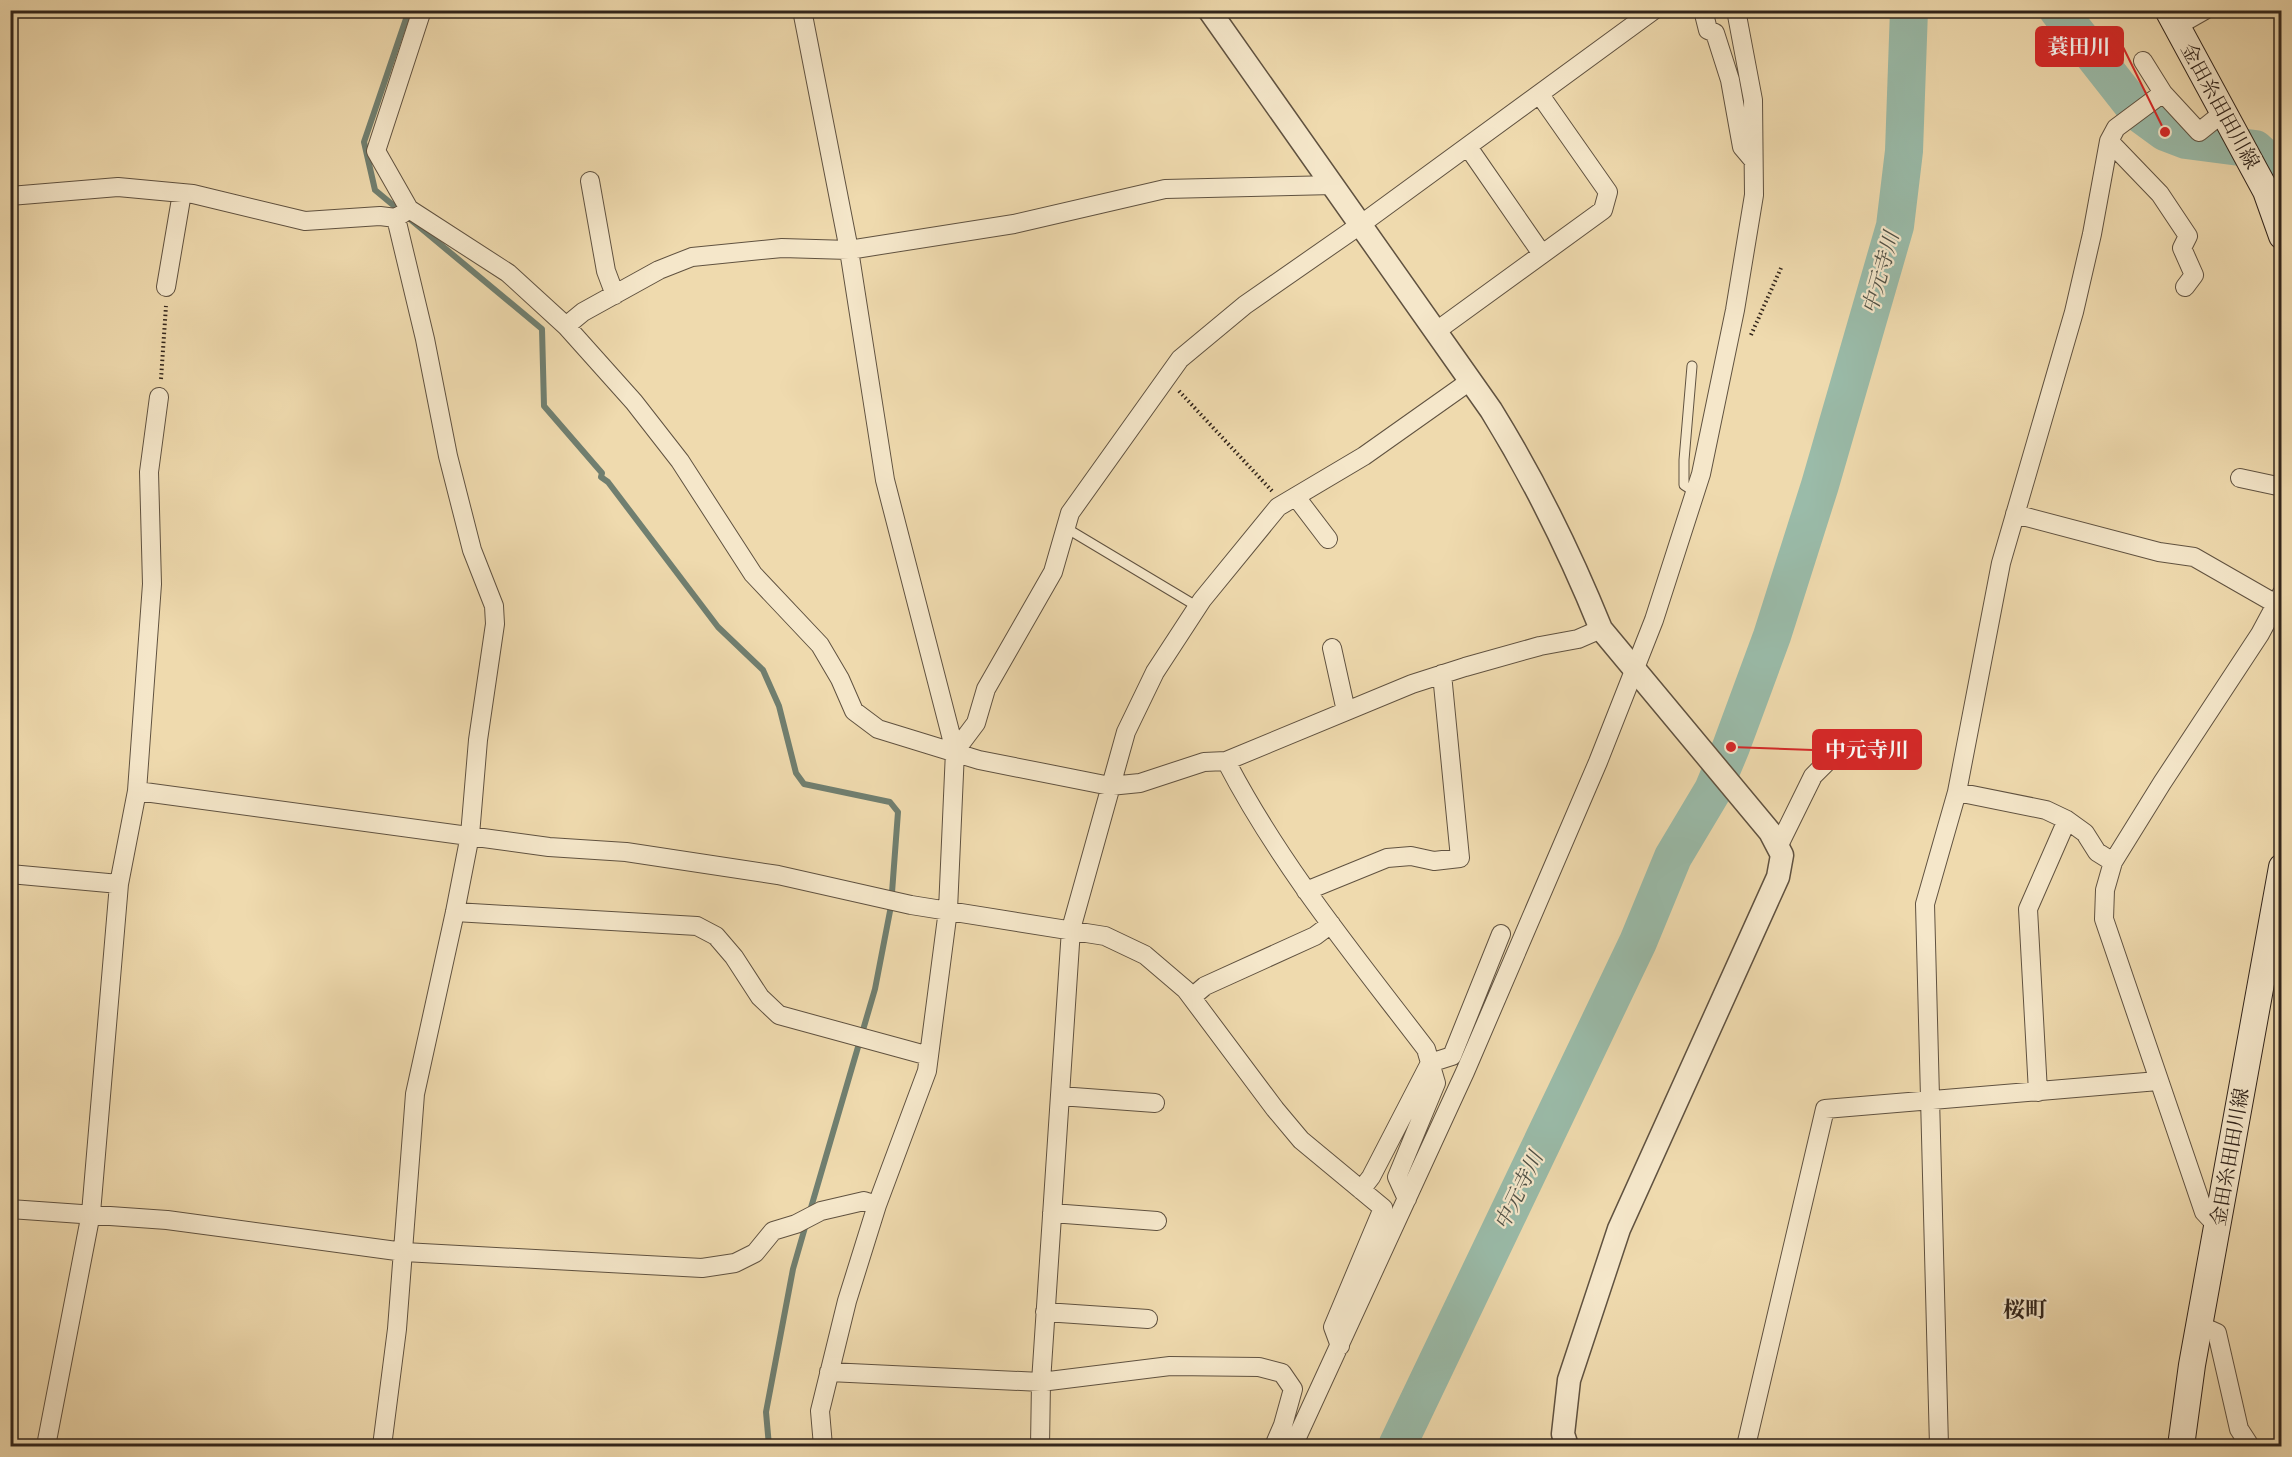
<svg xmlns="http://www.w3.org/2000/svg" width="2292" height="1457" font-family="'IM FELL Double Pica','Noto Serif JP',serif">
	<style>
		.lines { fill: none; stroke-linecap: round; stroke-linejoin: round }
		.stream { stroke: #707f70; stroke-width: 6 }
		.river { stroke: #9abba9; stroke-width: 38 }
		.service-casing { stroke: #605240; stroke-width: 11 }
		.minor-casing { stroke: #605240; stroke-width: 20 }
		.tertiary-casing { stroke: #605240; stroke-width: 25 }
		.secondary-casing { stroke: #31241b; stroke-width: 28 }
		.path { stroke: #31241b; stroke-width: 4; stroke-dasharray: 1.5 3; stroke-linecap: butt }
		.service { stroke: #f5e7ca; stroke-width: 9 }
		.minor { stroke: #f5e7ca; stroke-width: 18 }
		.tertiary { stroke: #f5e7ca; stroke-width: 22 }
		.secondary { stroke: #f5e7ca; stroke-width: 26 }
		.labels { text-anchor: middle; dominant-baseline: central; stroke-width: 4.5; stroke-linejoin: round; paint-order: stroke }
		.street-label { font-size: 20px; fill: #31241b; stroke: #f5e7ca }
		.water-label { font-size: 21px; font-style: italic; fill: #505146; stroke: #f5e7ca }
		.quarter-label { font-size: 22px; font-weight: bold; fill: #31241b; stroke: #f5e7ca }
		.leader { fill: none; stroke: #d62828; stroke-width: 2 }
		.callout-dot { fill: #d62828; stroke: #f5e7ca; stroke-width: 2 }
		.callout { fill: #d62828; stroke: #d62828; stroke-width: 2 }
		.callout-label { font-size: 21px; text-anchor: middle; font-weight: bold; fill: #fff }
	</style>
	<rect width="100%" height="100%" fill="#efdaae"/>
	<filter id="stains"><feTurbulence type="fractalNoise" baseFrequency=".00333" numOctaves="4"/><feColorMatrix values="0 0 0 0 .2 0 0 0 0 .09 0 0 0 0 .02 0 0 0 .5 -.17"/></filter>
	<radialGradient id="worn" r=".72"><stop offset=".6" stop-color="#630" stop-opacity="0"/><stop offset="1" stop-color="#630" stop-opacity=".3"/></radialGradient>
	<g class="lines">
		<path class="stream" d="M409,10L364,142L375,190L542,329L544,406L602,473L601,477L608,482L718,627L763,670L779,706L796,773L804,784L890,802L898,812L891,906L875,989L810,1211
			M769,1446L766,1412L793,1269L806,1224"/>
		<path class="river" d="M2058,10L2139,113L2165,132L2186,140L2255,149L2268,161L2282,181
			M1397,1446L1638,942L1673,857L1713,790L1731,747L1772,636L1820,485L1895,226L1904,151L1909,10"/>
		<defs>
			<path id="service" d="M1692,366L1684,460V485L1695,492
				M1066,528L1198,607"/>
			<path id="minor" d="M422,10L376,151L409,209L508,273L566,326L634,402L680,461L753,574L820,645L840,679L854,711L878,729L979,760L1110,786L1140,783L1204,762L1226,761L1412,684L1465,667L1540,646L1578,639L1601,629
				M802,10L849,250L885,480L955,751L948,910L927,1071L877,1205L847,1301L820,1411L823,1446
				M1703,10L1708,30L1715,33L1730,80L1742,147L1753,160
				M2177,26L2205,10
				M2143,61L2163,93L2199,132L2224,112
				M2109,141L2160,194L2188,236L2182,248L2194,275L2185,287
				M1468,147L1542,254
				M590,181L606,271L615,295
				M10,196L118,187L193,194L305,221L380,216L396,218L405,212
				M166,287L182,193
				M566,326L583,312L659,270L692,257L782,248L849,250L1014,224L1165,189L1334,185
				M1435,332L1603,210L1608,192L1540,95
				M2240,478L2282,487
				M1296,497L1328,539
				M2015,514L2159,552L2194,557L2276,604
				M1332,648L1346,711
				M955,751L976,723L986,689L1053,572L1070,513L1180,359L1245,305L1360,225L1654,10
				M1226,761C1280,865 1355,956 1426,1049L1436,1083L1397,1177L1407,1199
				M137,791L152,584L149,472L159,397
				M1957,792L2046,810L2067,820
				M1778,847L1813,776L1836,753
				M10,874L119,884
				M1306,891L1387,858L1411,856L1434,861L1460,858L1442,674
				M455,912L697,926L716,936L734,957L760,997L779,1015L929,1056
				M1192,997L1205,986L1315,936L1331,924
				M2038,1092L2028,909L2067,820L2085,833L2097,852L2113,862
				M1060,1096L1155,1103
				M1361,1190L1371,1177L1430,1063L1452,1056L1501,934
				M10,1209L167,1220L404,1252L702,1268L735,1263L755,1253L773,1231L796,1224L821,1211L864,1201L877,1205
				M1052,1213L1157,1221
				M2218,1227L2204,1212L2104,919L2105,890L2113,862L2162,783L2260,634L2282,593
				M1045,1312L1148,1319
				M2199,1325L2217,1333L2239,1429L2250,1446
				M829,1372L1041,1382L1071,929L1126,732L1155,672L1202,600L1278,507L1364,456L1470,381
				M46,1446L91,1213L119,884L137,791L549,847L626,852L778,875L911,905L1105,936L1145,955L1186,990L1275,1109L1301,1140L1383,1208L1333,1327L1340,1346
				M382,1446L397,1329L415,1094L455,912L470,835L478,740L495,624L494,606L472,550L448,456L425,339L396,218
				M1040,1446L1041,1382L1170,1366L1259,1367L1282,1373L1293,1389L1283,1425L1274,1446
				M1293,1446L1465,1072L1598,762L1654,620L1701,474L1735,310L1754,195L1753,100L1736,10
				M1746,1446L1825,1109L2158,1081
				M1939,1446L1925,904L1957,792L2001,563L2074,312L2092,234L2109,141L2116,128L2163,93"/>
			<path id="tertiary" d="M1209,10L1491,410C1533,478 1571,555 1601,629L1770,832L1782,855L1778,877L1619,1229L1569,1380L1563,1434L1567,1446"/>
			<path id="secondary" d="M2168,10L2266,191L2282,236
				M2181,1446L2192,1365L2282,867"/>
		</defs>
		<use href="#service" class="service-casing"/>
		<use href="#minor" class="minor-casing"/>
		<use href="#tertiary" class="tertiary-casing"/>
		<use href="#secondary" class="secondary-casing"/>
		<path class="path" d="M1751,335L1781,268
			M161,379L166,306
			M1179,391L1272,491"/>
		<use href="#service" class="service"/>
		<use href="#minor" class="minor"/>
		<use href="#tertiary" class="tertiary"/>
		<use href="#secondary" class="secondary"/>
	</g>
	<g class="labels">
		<g class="street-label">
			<text transform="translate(2220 106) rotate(61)">金田糸田田川線</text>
			<text transform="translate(2230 1157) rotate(-80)">金田糸田田川線</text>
		</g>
		<g class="water-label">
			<text transform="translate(1881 273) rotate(-74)">中元寺川</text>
			<text transform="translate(1519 1191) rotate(-64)">中元寺川</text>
		</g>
		<g class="quarter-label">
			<text x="2025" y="1310">桜町</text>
		</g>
	</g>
	<path class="leader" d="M2165 132L2123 47M1731 747L1813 750"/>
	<g class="callout-dot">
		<circle cx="2165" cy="132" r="6"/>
		<circle cx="1731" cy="747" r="6"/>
	</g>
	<g class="callout">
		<rect x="2036" y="27" width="87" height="39" rx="6"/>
		<rect x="1813" y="730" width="108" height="39" rx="6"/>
	</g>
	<g class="callout-label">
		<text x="2079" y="54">蓑田川</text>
		<text x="1867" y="757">中元寺川</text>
	</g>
	<rect width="2292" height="1457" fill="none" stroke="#efdaae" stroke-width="36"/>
	<rect x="12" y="12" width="2268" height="1433" fill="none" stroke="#31241b" stroke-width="3"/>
	<rect x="18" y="18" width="2256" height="1421" fill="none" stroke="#31241b" stroke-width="1.5"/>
	<rect width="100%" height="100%" filter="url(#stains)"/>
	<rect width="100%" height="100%" fill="url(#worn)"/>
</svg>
